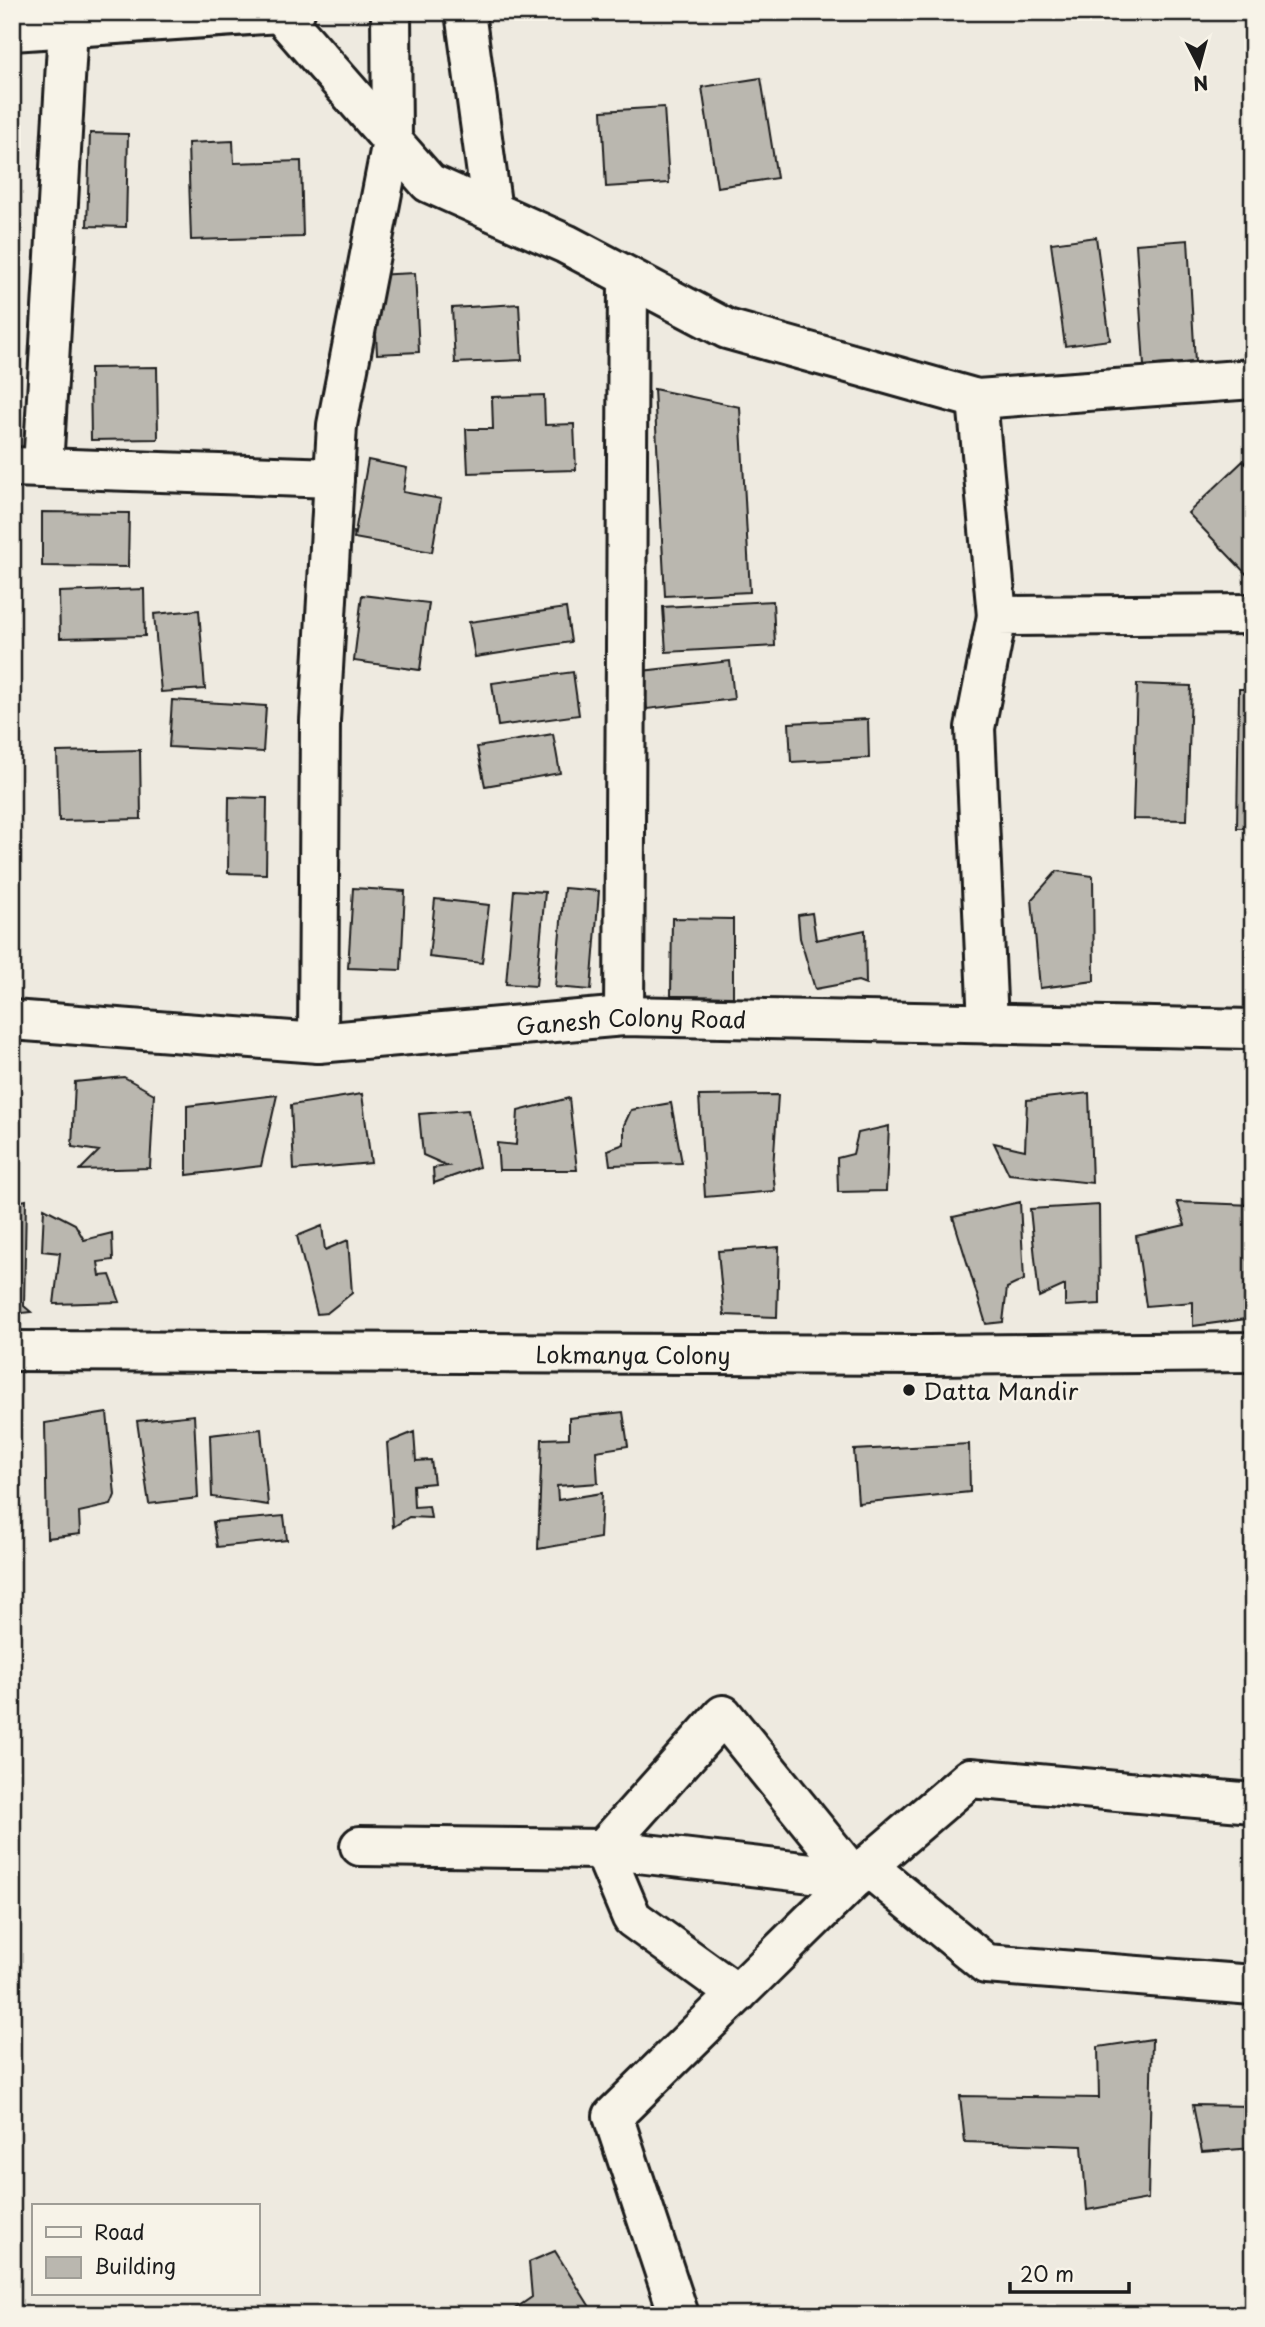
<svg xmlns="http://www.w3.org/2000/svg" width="1265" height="2327" font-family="'Playpen Sans',sans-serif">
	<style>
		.building { fill: #bab7af; stroke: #1c1c1c; stroke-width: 2 }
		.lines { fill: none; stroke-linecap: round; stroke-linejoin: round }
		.street-casing { stroke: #1c1c1c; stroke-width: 44 }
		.street { stroke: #f7f3e8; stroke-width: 38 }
		.poi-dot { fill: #1c1c1c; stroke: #f7f3e8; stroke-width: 2.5 }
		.labels { text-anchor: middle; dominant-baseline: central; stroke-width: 5; stroke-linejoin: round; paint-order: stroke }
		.street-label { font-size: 23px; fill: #1c1c1c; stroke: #f7f3e8 }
		.poi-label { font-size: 23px; fill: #1c1c1c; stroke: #f7f3e8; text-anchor: start }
	</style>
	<rect width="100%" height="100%" fill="#eeeae0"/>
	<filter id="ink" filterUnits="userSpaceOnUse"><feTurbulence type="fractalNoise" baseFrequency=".0143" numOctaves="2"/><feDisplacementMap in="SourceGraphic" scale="14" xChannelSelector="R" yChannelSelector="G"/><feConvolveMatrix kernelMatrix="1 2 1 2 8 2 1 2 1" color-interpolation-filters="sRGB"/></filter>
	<g filter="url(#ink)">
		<path class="building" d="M761,78L777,178L717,187L702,87Z
			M664,107L669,183L606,187L602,111Z
			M90,133L128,134L126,227L87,226Z
			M233,141L234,163L301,161L303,237L191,240L188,143Z
			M1096,237L1110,340L1065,346L1051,243Z
			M1188,240L1195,362L1144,366L1136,244Z
			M415,273L419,352L377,354L373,275Z
			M519,304L522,360L455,363L452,308Z
			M157,367L158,439L91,440L90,368Z
			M654,389L740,407L750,592L665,596Z
			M544,395L545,425L574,424L576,470L468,473L466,429H493L492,397Z
			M368,460L407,468L403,492L441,499L432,552L354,538Z
			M1243,461L1253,471V581L1188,513Z
			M42,512L129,513L128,567L42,566Z
			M144,589L145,636L60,638L59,592Z
			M362,595L429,603L420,670L354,661Z
			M773,601L775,646L666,652L663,607Z
			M566,608L571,642L475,657L469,622Z
			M199,610L205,689L161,692L154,614Z
			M730,661L734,699L647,709L642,671Z
			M573,672L579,715L498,726L492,683Z
			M1137,684L1191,686L1187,820L1133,819Z
			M1239,689H1253V828H1237Z
			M172,700L266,706L263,752L169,747Z
			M868,719L869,758L791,762L789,723Z
			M553,734L560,773L485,786L477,747Z
			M140,750L141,819L59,821L57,752Z
			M229,797L267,798L266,874L228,873Z
			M1057,871L1093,876L1094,981L1040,988L1032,899Z
			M353,888L405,891L401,970L348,968Z
			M564,888L599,891L591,990L555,987Z
			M514,890L545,892L536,986L506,984Z
			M435,899L489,905L482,963L429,957Z
			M812,913L816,940L865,930L866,984L858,981L815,989L800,938L798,915Z
			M672,918L733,919V997L671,996Z
			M124,1077L154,1094L150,1168L80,1170L99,1151L72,1147L75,1082Z
			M1089,1093L1092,1183L1009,1174L994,1143L1025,1150L1027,1100Z
			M362,1094L371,1163L294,1170L291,1105Z
			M277,1095L261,1166L187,1175V1106Z
			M778,1095L773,1168L775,1191L705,1197L699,1096Z
			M569,1098L577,1170H499L497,1143L516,1145L518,1111Z
			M671,1103L682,1163L610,1165L608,1150L624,1144V1125L631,1110Z
			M468,1110L479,1167L434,1183L433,1168L448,1166L423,1155L419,1114Z
			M889,1126L886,1191L838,1192L837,1158L853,1154L858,1133Z
			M26,1200L24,1306L31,1312L12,1314V1203Z
			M1020,1202L1024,1280L1007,1288L1003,1322L986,1324L953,1217Z
			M1177,1202L1253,1205V1318L1193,1326V1302L1146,1306L1136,1236L1185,1225Z
			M1099,1205L1100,1304L1065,1306V1285L1039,1297L1030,1209Z
			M44,1208L75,1224L84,1240L112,1233L113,1260L98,1262L100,1276L110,1275L120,1302L54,1304L60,1253L42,1251Z
			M322,1226L325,1250L348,1240L352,1293L327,1313L317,1314L297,1236Z
			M779,1247L777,1317L724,1315L718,1251Z
			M623,1412L628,1446L596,1451L598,1483L557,1486L558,1500L602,1493L600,1538L538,1549L542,1439L569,1438V1418Z
			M107,1413L115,1495L111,1505L79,1512L80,1534L47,1538L45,1423Z
			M194,1415L198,1498L149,1504L137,1421Z
			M261,1429L268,1505L212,1497L210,1435Z
			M414,1432L416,1461L431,1460L434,1483L413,1485L414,1507L429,1506L431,1518L409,1517L393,1527L387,1443Z
			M969,1444L970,1492L858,1503L854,1450Z
			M284,1516L287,1540L217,1547L213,1522Z
			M1152,2039L1148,2199L1087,2210L1082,2146L965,2142L960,2096L1099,2098L1098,2047Z
			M1193,2105L1253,2106V2148L1202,2152Z
			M555,2251L595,2315H506L532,2297L529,2262Z"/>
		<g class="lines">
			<defs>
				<g id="street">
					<path d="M465,12L492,211"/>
					<path d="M280,13L429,183L566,244L727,329L977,399L1253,379"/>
					<path d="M12,31L295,12"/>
					<path d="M977,399L997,616"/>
					<path d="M12,467L334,478"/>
					<path d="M43,468L68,27"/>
					<path d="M624,1016L628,277"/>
					<path id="s1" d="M12,1020L318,1043L624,1016L1253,1029"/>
					<path d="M988,1024L975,728L997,616L1253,614"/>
					<path d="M318,1043L320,721L337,425L392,141L391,12"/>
					<path id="s2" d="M12,1351L928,1355L1253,1352"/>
					<path d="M360,1846L603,1849L855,1878"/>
					<path d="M867,1866L986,1964L1253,1985"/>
					<path d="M737,1994L632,1918L603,1849L723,1715L855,1878"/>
					<path d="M679,2315L613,2116L867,1866L970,1778L1253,1803"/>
				</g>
			</defs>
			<use href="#street" class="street-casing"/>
			<use href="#street" class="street"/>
		</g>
	</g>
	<circle class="poi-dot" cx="909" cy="1390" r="7"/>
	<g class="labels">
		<g class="street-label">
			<text stroke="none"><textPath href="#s1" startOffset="621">Ganesh Colony Road</textPath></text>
			<text stroke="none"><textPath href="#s2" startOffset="621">Lokmanya Colony</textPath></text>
		</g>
		<g class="poi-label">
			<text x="923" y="1390">Datta Mandir</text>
		</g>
	</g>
	<rect width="1265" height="2327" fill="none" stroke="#f7f3e8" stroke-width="42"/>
	<rect x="21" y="21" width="1223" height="2285" fill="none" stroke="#1c1c1c" stroke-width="2.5" filter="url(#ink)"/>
	<rect x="32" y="2204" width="228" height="91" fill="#f7f3e8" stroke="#9f9d96" stroke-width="2"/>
	<rect x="46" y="2227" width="35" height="10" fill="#f7f3e8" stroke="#9f9d96" stroke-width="2"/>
	<text x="94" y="2240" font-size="21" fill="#1c1c1c">Road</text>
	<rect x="46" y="2257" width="35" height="21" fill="#bab7af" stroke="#9f9d96" stroke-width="2"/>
	<text x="94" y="2274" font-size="21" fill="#1c1c1c">Building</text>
	<g transform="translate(1199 66) rotate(174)" stroke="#f7f3e8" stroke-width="5" paint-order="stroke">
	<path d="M0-5L12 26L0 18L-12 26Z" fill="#1c1c1c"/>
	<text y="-10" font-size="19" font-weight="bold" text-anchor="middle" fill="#1c1c1c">N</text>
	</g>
	<path d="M1010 2282v10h119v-10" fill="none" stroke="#1c1c1c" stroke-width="3.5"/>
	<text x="1020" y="2282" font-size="21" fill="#1c1c1c" stroke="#f7f3e8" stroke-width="5" paint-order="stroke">20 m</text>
</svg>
